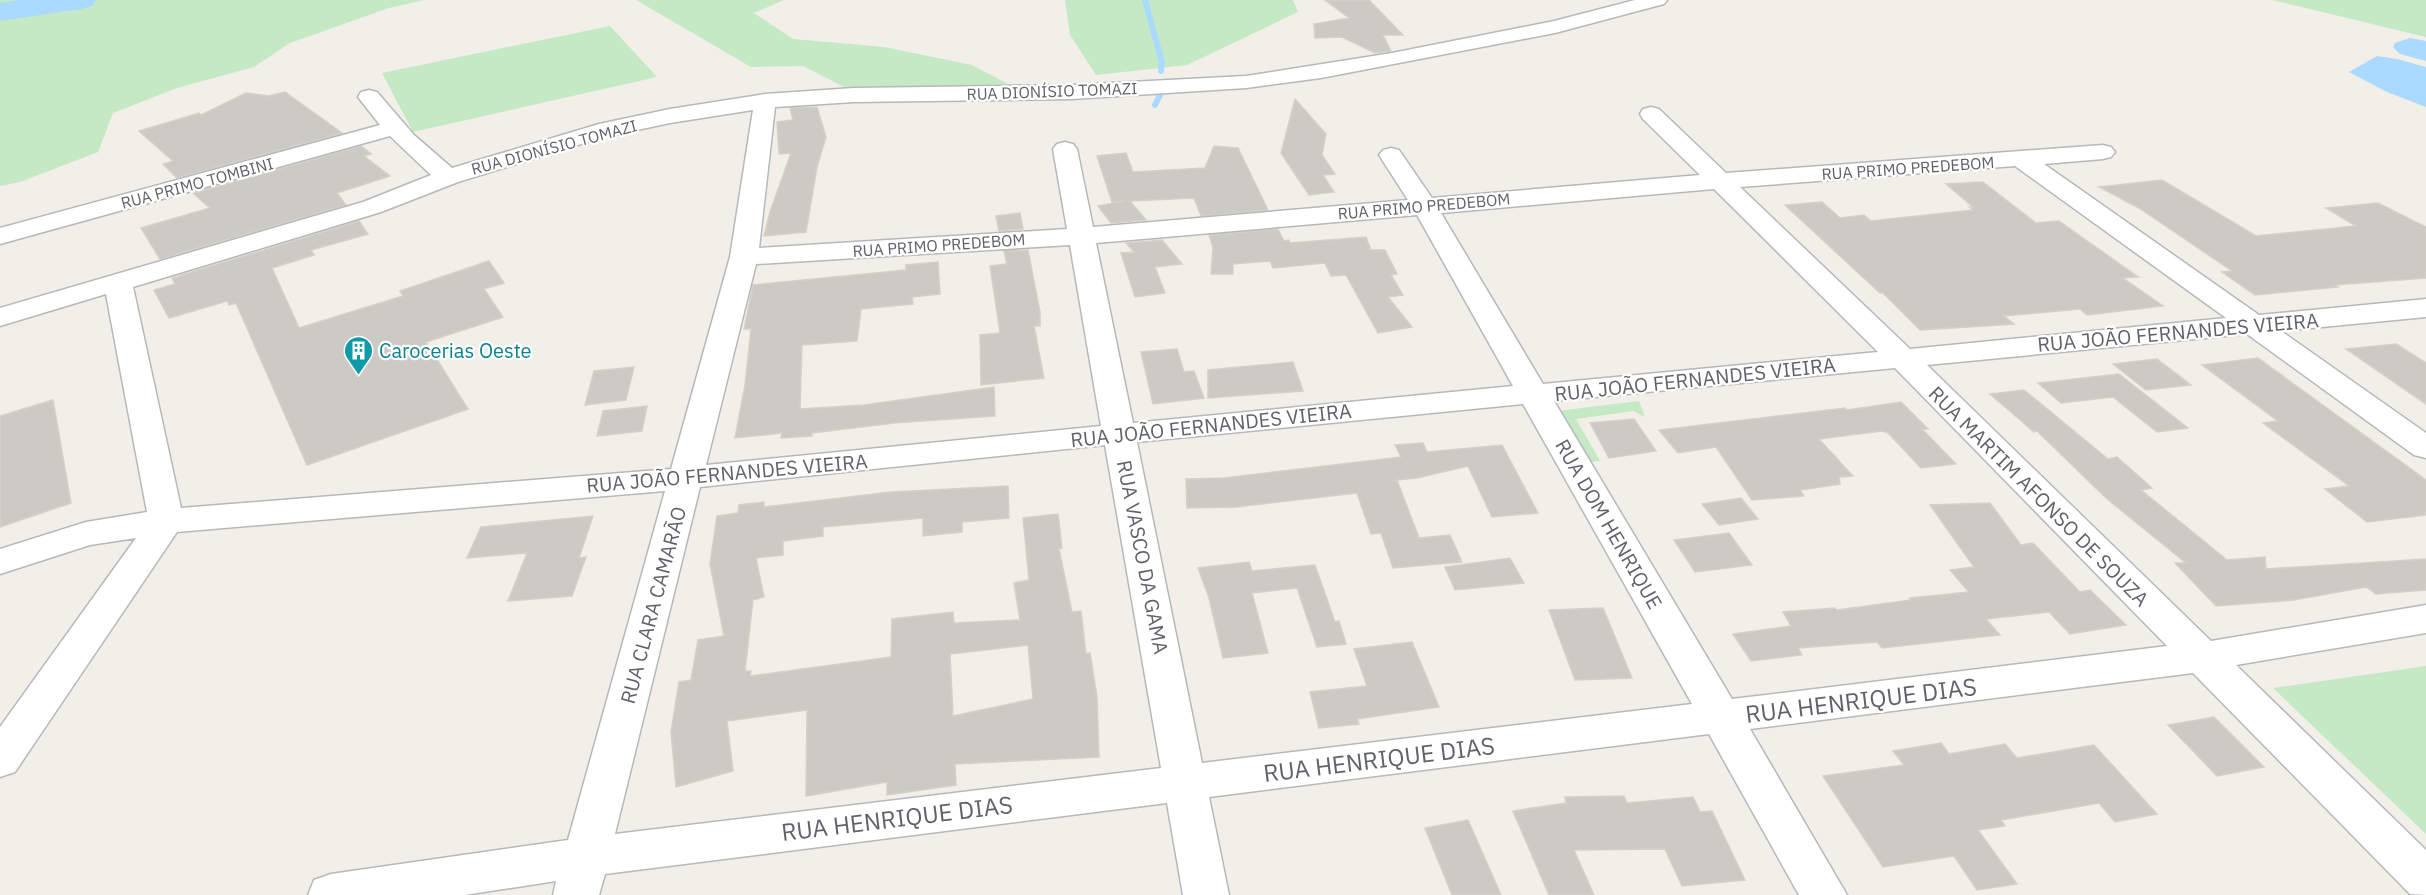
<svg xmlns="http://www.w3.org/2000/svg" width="2426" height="895" font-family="'IBM Plex Sans',sans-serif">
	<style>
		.green { fill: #c5e8c5 }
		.water { fill: #aadaff }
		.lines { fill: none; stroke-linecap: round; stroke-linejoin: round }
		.stream { stroke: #aadaff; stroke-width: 6 }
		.river { fill: #aadaff; fill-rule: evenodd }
		.building { fill: #cccac5; stroke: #d6d1c6; stroke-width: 1.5; fill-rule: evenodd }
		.minor-casing { stroke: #b5b8bc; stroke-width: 3 }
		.minor { fill: #fff; fill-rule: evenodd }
		.labels { text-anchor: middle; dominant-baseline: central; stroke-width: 4.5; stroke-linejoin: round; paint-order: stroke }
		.far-street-label { font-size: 16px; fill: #5f6368; stroke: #fff }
		.street-label { font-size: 20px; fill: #5f6368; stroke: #fff }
		.culture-label { font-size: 20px; fill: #0d838f; stroke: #fff; text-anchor: start }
		.near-street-label { font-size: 24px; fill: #5f6368; stroke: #fff }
	</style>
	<rect width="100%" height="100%" fill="#f1efe8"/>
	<path class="green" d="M0,0H424L389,8L290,43L254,67L177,88L113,113L98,152L20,182L0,186Z
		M636,0H784L754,13L793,39L884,47L972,65L1008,84L852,91L803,66L751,67Z
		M1065,0H1293L1298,12L1187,65L1096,75L1070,35Z
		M2272,0H2426V37Z
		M610,26L657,77L413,132L382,73Z
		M1639,401L1645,417L1633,411L1576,419L1600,461L1589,462L1557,411Z
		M2426,666V834L2273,688Z"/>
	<path class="water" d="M2410,38L2426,41V61L2400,54L2393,47L2395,43Z
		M2377,56L2397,59L2426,67V107L2387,92L2349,72Z"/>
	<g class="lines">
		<path class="stream" d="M1145,0L1162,63L1161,71
			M1155,105L1161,93"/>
		<path class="river" d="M19,0H96L92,6L81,9L0,21V3Z"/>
	</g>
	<path class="building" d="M1325,0H1369L1403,35H1383L1391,51L1375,53L1342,37L1315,38L1314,24L1349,18Z
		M285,92L342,133L177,178L163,164L173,161L139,131L199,113L201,115L246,93L269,96Z
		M1295,99L1326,134L1322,155L1335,174L1323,175L1334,192L1309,195L1281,153Z
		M817,107L826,137L817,167L806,232L764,236L770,212L791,153L779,154L777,122L793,120L790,108Z
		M361,146L371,154L364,156L390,176L337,193L346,205L160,259L141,228L210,208L193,193Z
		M1214,146L1238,148L1268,210L1201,216L1194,198L1130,201L1146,220L1111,223L1098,206L1125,201L1112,202L1097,156L1126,153L1133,172L1205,168Z
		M2162,180L2256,236L2356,226L2326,208L2378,203L2426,227V278L2335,285L2338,287L2255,295L2222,272L2232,271L2139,208L2099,187Z
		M1983,182L2036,223L2059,221L2138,277L2123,278L2163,306L2087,315L2080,309L2004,316L2014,324L1920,330L1883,293H1880L1785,205L1822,202L1840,218L1864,215L1871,221L1973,210L1969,207H1973L1946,184Z
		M1020,213L1023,229L999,231L996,216Z
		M359,221L368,234L311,250L314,255L272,268L299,328L403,296L400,291L489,261L504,283L484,289L503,317L426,342L468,409L307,465L236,303L229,305L227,301L169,318L154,290L175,284L172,278Z
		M1278,229L1284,241L1289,240L1290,243L1366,237L1371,250H1385L1397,274L1391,275L1403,295L1388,297L1412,327L1378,333L1346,275L1331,276L1325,263L1273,268L1270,261L1233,264V274H1211L1213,247L1209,235Z
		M1162,240L1182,264L1155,267L1165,293L1135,297L1121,253L1134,252L1126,243Z
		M1028,250L1040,312V326H1034L1044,378L981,385L980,335L1000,333L990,266L1007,264L1004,251Z
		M938,262L940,294L912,297L913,304L861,309L857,341L802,345L800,409L864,405L994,387L995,416L894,423L812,433V436L781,438L782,433L735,438L745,385L751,329H744L753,285L906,270V265Z
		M2396,344L2426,363V404L2346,349Z
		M1177,349L1184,372L1194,371L1204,398L1153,404L1141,352Z
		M2258,358L2426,480V515L2367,522L2325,489L2349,486L2263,423L2278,421L2202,365Z
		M2157,359L2191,385L2146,390L2113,364Z
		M1293,362L1303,391L1208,398V370Z
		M634,367L626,400L585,405L594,371Z
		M2119,374L2188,428L2157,432L2113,397L2061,403L2038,383Z
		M2024,390L2108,459L2117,457L2152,488L2141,490L2227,560L2265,557L2266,569L2426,559V590L2376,594L2366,587L2294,600L2216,606L2175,563H2186L2106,498L2037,431L2034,432L1990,394Z
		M53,400L71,503L0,527V416Z
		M1901,402L1928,429H1922L1956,464L1921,468L1888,433L1882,431L1819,439L1853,476L1839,477L1840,484L1800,490L1804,496L1752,500L1716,447L1678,453L1659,430L1845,408L1847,410Z
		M647,406L642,431L597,436L603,411Z
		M1634,419L1656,451L1609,458L1590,423Z
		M1423,443L1427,452L1502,445L1538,513L1492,517L1468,466L1417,478L1397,480L1419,538L1450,535L1462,562L1393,568L1381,533L1371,534L1357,493L1236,507L1187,508L1186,479L1224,478L1401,457L1395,445Z
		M1008,486L1009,518L962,522V532L923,536V518L823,527V536L783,541V555L756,558L764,597L753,600L745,671H751L750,676L891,657L892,619L953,612L954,623L1020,620L1014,583L1029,580L1023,518L1058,514L1062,548L1059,549L1072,612L1081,611L1086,654L1090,653L1097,697L1099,757L955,764L956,785L887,795V782L806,796L807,710L727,721L733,771L676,787L671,732L679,682L691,680L698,640L724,636L710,564L717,516L738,513L739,505L764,502V507L891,492ZM1028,645L1033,699L953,716L950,654Z
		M1741,498L1758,519L1719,525L1702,504Z
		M1990,503L2021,545L2033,543L2080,592L2090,590L2126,625L2070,634L2049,612L1986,619L2000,635L1882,648L1877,642L1798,648L1802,655L1751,661L1733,634L1791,626L1783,612L1835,608L1837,610L1911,600L1910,598L1969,592L1950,570L1974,567L1930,505Z
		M593,516L579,558L586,557L572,596L508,601L527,553L467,558L481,527Z
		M1729,533L1752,565L1695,572L1674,540Z
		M1510,558L1524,583L1455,590L1445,567Z
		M1249,562L1252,571L1315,565L1335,622L1339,621L1346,644L1317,647L1297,588L1252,593L1268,653L1223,658L1209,598L1198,568Z
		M1603,608L1632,678L1575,680L1549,610Z
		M1412,642L1439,707L1357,719L1359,724L1319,728L1310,692L1367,686L1354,649Z
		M2214,717L2264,767L2217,776L2168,725Z
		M1941,743L1949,754L2005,744L2017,758L2094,745L2157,814L2115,822L2099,803L2001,820L2005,826L1978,830L2017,884L1977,890L1954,856L1883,867L1823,776L1904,765L1893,751Z
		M1624,796L1627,803L1693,797L1700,812L1712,811L1745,880L1682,886L1665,849L1574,850L1594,895H1549L1513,811L1566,803L1565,797Z
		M1468,820L1501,895H1452L1425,828Z"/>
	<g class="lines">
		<defs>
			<path id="minor" d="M1635,0H1667L1664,4L1555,33L1321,78L1246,88L1072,99L854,102L775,107L759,248L1067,229L1053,149L1057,144L1065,142L1073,144L1077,149L1093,227L1408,200L1379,155L1383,150L1391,148L1399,150L1432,198L1700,175L1643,119L1640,114L1643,109L1651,107L1659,109L1726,173L2103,145L2111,147L2115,152L2111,157L2103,159L2044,164L2259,315L2426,299V317L2281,331L2426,433V458L2414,455L2247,334L1927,365L2211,641L2426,605V633L2236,665L2426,850V895L2410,894L2193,673L1750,729L1847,895H1799L1709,734L1209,797L1229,895H1183L1167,803L605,874L599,895H553L556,881L465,895H308L314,880L331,874L568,840L665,491L177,532L15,772L0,777V727L136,538L90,545L0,574V549L86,522L147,512L106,294L0,326V308L363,202L431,175L390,136L0,244V228L380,125L358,97L361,92L369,90L377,92L414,135L452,168L599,124L670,109L765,94L854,88L1072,85L1246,76L1392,53L1554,21ZM753,110L730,257L671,469L181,508L133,287L381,212L458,182L604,137L670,123ZM2015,166L2226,318L1910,349L1740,187ZM1714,189L1878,352L1543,384L1441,213ZM1417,215L1513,386L1133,423L1096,243ZM1070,245L1101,426L706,465L756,264ZM1895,368L2167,646L1732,699L1554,401ZM1523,404L1692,704L1202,763L1137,442ZM1105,445L1161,768L615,834L700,487Z"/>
		</defs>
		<use href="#minor" class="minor-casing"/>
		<use href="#minor" class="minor"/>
	</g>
	<defs>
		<symbol id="building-pin" viewBox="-11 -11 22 30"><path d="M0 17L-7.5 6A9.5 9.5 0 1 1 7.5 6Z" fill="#0f9aa8" stroke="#fff"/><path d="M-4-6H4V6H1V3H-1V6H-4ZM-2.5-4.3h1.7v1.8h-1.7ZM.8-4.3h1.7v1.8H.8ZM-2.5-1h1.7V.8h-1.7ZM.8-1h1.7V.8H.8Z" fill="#fff"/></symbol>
	</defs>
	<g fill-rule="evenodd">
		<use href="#building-pin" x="342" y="334" width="33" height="45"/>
	</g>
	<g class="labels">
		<g class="far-street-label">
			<text transform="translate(1052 91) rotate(-2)">RUA DIONÍSIO TOMAZI</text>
			<text transform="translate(554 147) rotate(-15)">RUA DIONÍSIO TOMAZI</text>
			<text transform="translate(1908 168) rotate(-4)">RUA PRIMO PREDEBOM</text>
			<text transform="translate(197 183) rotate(-15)">RUA PRIMO TOMBINI</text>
			<text transform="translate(1424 206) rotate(-5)">RUA PRIMO PREDEBOM</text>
			<text transform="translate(939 245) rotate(-4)">RUA PRIMO PREDEBOM</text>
		</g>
		<g class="street-label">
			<text transform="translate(2178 332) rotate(-5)">RUA JOÃO FERNANDES VIEIRA</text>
			<text transform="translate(1695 379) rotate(-6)">RUA JOÃO FERNANDES VIEIRA</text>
			<text transform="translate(1211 425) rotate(-6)">RUA JOÃO FERNANDES VIEIRA</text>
			<text transform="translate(727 473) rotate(-5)">RUA JOÃO FERNANDES VIEIRA</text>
			<text transform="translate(2039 496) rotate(45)">RUA MARTIM AFONSO DE SOUZA</text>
			<text transform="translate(1609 524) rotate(60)">RUA DOM HENRIQUE</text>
			<text transform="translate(1143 557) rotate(79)">RUA VASCO DA GAMA</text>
			<text transform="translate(653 605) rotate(-75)">RUA CLARA CAMARÃO</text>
		</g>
		<g class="culture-label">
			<text x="379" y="350">Carocerias Oeste</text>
		</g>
		<g class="near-street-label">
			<text transform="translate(1861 700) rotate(-7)">RUA HENRIQUE DIAS</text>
			<text transform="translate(1379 759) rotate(-7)">RUA HENRIQUE DIAS</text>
			<text transform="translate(897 818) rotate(-7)">RUA HENRIQUE DIAS</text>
		</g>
	</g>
</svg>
